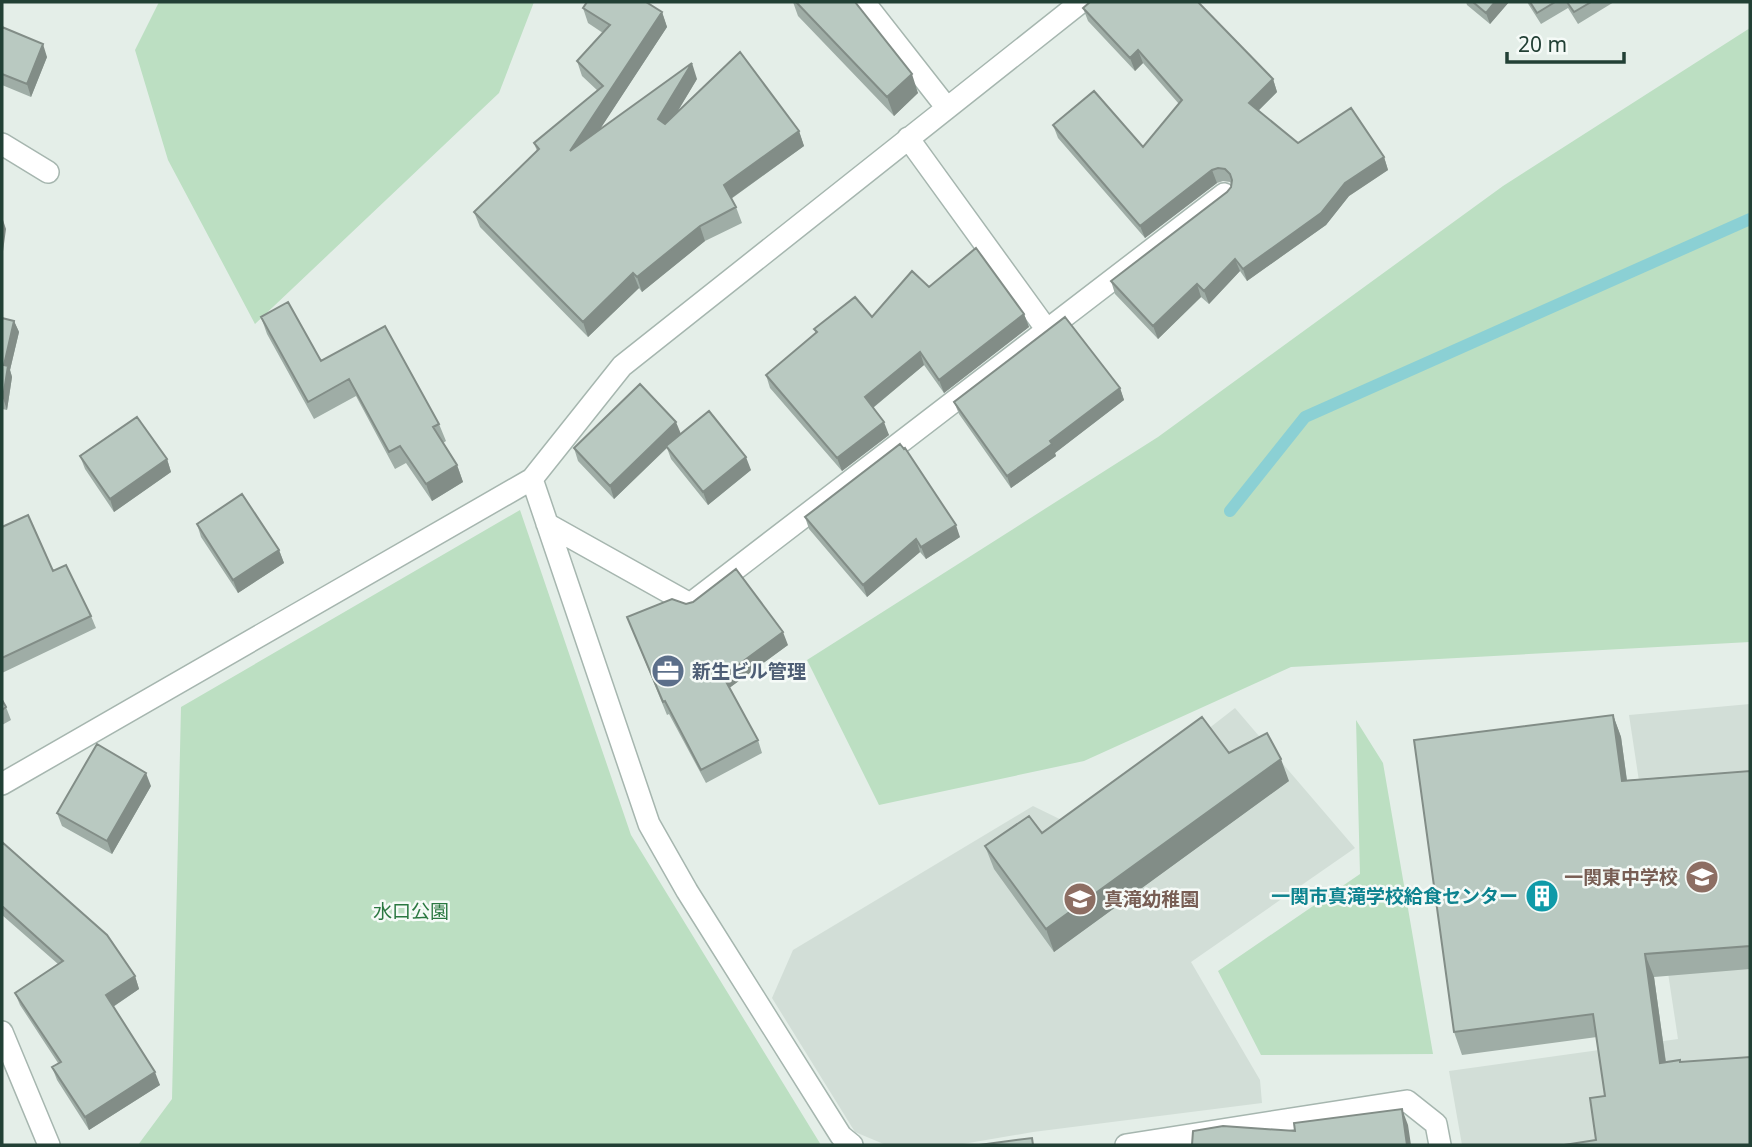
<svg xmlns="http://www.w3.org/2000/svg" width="1752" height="1147" font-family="'Noto Sans','Noto Sans JP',sans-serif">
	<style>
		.built { fill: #d2ded7 }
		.green { fill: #bcdfc2 }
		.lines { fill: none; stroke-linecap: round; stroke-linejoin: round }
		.stream { stroke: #8bd0d4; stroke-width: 12 }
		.street-casing { stroke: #a6b6af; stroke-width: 24 }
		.street { stroke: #fff; stroke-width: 21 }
		.wall { fill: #9fada6 }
		.shaded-wall { fill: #828d87 }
		.building { fill: #b9c9c1; stroke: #828d87; stroke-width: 2 }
		.labels { text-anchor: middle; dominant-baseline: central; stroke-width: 5; stroke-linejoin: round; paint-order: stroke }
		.service-label { font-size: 19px; font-weight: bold; fill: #4e5e75; stroke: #f5faf7; text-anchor: start }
		.education-label { font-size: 19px; font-weight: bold; fill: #785e54; stroke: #f5faf7; text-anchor: end }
		.culture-label { font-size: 19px; font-weight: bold; fill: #0d838f; stroke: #f5faf7; text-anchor: end }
		.park-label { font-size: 19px; fill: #2b7841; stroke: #f5faf7 }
	</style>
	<rect width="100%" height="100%" fill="#e4eee8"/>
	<path class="built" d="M1750,704V1145H1462L1449,1071L1678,1039L1629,715Z
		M1235,708L1355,848L1191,962L1260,1080L1262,1103L1033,1132L957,1145H886L855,1132L772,998L793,950L1033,806L1080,829Z"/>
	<path class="green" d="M159,2H534L499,93L255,324L168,160L135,50Z
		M1750,28V642L1291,667L1084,761L879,805L807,660L1158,437L1503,186Z
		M520,510L631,835L821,1145H138L172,1099L181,707Z
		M1356,720L1383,763L1433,1054L1261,1055L1218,971L1360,874Z"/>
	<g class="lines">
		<path class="stream" d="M1230,511L1305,417L1750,219"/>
		<defs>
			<path id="street" d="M864,2L947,108
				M908,138L1047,330
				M2,144L48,172
				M532,479L622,366L1081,2
				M547,524L690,604L1224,194
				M2,784L532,479L649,824L687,891L841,1136L852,1145
				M2,1032L49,1145
				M1126,1145L1407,1101L1436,1124L1440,1145"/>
		</defs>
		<use href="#street" class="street-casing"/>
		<use href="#street" class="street"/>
	</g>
	<path class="wall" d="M793,2H855L918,93L894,116L798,16Z
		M1466,2H1509L1490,24L1467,5Z
		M1527,2H1614L1578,24L1568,8L1541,24Z
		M583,8L662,12L667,27L599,130L697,79L676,114L799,131L804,146L731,199L736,207L742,223L705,241L642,292L639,288L588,337L480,227L474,212L537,151L534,143L598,91L582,76L577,61L603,33L588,23Z
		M1083,8L1273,79L1277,92L1258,111L1298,143L1384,157L1388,170L1349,196L1326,225L1247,281L1240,271L1209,304L1201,297L1158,339L1115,294L1111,281L1227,192L1231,187L1232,184L1230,182L1223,181L1217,183L1145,238L1058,138L1053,125L1143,147L1179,104L1143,63L1135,71L1088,21Z
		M2,27L47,57L31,97L2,85Z
		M929,287L1024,314L1029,327L944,393L924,365L873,408L889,435L842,471L770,388L766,375L816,333L814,329L872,317Z
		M261,317L321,361L439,424L446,441L443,443L457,465L463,482L432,501L406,463L395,469L356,396L314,419L267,334Z
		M2,318L14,321L19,332L10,370L12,377L7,410L2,409Z
		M1120,388L1124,400L1055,453L1056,456L1011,488L959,414L954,402Z
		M681,434L751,470L708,505L671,459L667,448L614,499L578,461L574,448Z
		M80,456L167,459L171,472L114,512L85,469Z
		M805,517L960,537L926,559L920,552L867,597L809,529Z
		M197,524L279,550L284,563L238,593L201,537Z
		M2,527L53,571L91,616L96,628L2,673Z
		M627,617L788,645L729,688L758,740L762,753L706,783L669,714L667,715Z
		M2,700L6,707L11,720L2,725Z
		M1613,715L1621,737L1627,780L1750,771V969L1654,977L1666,1062L1596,1140L1605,1096L1597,1037L1462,1055L1454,1032Z
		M1289,781L1054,952L994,869L985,846L1042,833Z
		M151,786L112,854L62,826L57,813Z
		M2,842L135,976L139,989L113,1007L160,1085L89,1130L57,1080L52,1067L58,1063L20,1005L15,993L58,964L2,915Z"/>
	<path class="shaded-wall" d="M1495,2H1509L1490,24L1486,13Z
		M662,12L667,27L576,166L570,151Z
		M43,44L47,57L31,97L27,84Z
		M1138,50L1143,63L1135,71L1130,58Z
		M692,63L697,79L664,134L658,119Z
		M912,74L918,93L894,116L887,97Z
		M1273,79L1277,92L1253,116L1249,103Z
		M799,131L804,146L729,200L724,185Z
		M1384,157L1388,170L1349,196L1326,225L1247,281L1243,269L1345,183Z
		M1212,170L1217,183L1145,238L1140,226Z
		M2,217L6,229L2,259Z
		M700,226L705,241L642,292L637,277Z
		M1235,259L1240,271L1209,304L1204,291Z
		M633,273L639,288L588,337L583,322Z
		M1197,284L1201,297L1158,339L1153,326Z
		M1024,314L1029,327L944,393L939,380Z
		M14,321L19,332L10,370L12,377L7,410L3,398L4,365Z
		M920,352L924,365L870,410L865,397Z
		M1120,388L1124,400L1055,453L1056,456L1011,488L1007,476L1050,441Z
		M676,422L681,434L614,499L610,486Z
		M884,422L889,435L842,471L837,458Z
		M746,457L751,470L708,505L703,492Z
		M167,459L171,472L114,512L110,499Z
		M457,465L463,482L432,501L426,484Z
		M956,525L960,537L926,559L921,547Z
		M916,539L920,552L867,597L863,585Z
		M279,550L284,563L238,593L233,580Z
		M783,632L788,645L728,689L723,676Z
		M1613,715L1621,737L1630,804L1622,781Z
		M1281,759L1289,781L1054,952L1046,929Z
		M146,773L151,786L112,854L107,841Z
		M1645,954L1654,977L1669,1086L1660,1063Z
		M135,976L139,989L111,1008L106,995Z
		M155,1072L160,1085L89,1130L85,1117Z
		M1402,1109L1408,1125L1411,1145H1407Z"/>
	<path class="building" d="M587,2H646L662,12L570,151L692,63L658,119L665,124L740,52L799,131L724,185L736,207L700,226L637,277L633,273L583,322L474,212L539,149L534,143L603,86L577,61L610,25L583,8Z
		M796,2H855L912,74L887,97Z
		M1090,2H1198L1273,79L1249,103L1298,143L1351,108L1384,157L1345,183L1321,213L1243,269L1235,259L1204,291L1197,284L1153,326L1111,281L1227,192L1231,187L1232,180L1230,174L1225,169L1218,168L1212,170L1140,226L1053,125L1094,91L1143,147L1182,100L1138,50L1130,58L1083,8Z
		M1473,2H1495L1486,13Z
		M1530,2H1555L1537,13Z
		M1567,2H1591L1574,12Z
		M2,27L43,44L27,84L2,74Z
		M976,248L1024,314L939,380L920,352L865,397L884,422L837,458L766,375L817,332L814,329L855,297L872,317L912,271L929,287Z
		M288,302L321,361L385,326L439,424L433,427L457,465L426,484L400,446L389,452L349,379L308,402L261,317Z
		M1065,317L1120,388L1050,441L1052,444L1007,476L954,402Z
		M2,318L14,321L4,365L8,366L3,398H2Z
		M640,384L676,422L610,486L574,448Z
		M709,411L746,457L703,492L666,446Z
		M137,417L167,459L110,499L80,456Z
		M900,444L904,449L905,448L956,525L921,547L916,539L863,585L805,517Z
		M242,494L279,550L233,580L197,524Z
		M28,515L53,571L66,565L91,616L2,658V527Z
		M736,569L783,632L723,676L758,740L701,770L665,701L663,702L627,617L672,599L686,604L693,602Z
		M2,700L6,707L2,710Z
		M1613,715L1622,781L1750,771V946L1645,954L1660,1063L1680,1060V1062L1750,1057V1145H1564L1596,1140L1590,1098L1605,1096L1593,1014L1454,1032L1414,740Z
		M1202,717L1229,753L1267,733L1281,759L1046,929L985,846L1029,816L1042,833Z
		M97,744L146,773L107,841L57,813Z
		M2,842L107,935L135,976L106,995L155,1072L85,1117L52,1067L61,1062L15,993L63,961L2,906Z
		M1402,1109L1407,1145H1192L1193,1131L1223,1126L1295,1131L1294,1123Z
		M1032,1138L1033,1145H979Z"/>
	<defs>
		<symbol id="office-disc" viewBox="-11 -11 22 22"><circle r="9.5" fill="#5c6f8a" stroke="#f5faf7"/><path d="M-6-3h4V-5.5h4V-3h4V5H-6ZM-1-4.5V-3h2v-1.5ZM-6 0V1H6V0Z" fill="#fff"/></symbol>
		<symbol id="school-disc" viewBox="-11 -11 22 22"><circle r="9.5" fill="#8d6e63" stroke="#f5faf7"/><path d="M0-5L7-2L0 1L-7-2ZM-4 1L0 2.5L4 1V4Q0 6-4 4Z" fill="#fff"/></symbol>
		<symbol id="building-disc" viewBox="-11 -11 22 22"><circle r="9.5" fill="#0f9aa8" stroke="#f5faf7"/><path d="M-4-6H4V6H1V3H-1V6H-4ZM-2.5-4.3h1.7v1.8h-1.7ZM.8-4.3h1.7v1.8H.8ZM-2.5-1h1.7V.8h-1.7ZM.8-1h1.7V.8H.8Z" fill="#fff"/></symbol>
	</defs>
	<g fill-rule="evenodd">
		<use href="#office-disc" x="649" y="652" width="38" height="38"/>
		<use href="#school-disc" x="1683" y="858" width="38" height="38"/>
		<use href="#building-disc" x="1523" y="877" width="38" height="38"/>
		<use href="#school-disc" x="1061" y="880" width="38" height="38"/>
	</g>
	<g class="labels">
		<g class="service-label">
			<text x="692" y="671">新生ビル管理</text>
		</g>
		<g class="education-label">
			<text x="1678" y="877">一関東中学校</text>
			<text x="1104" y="899" text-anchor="start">真滝幼稚園</text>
		</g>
		<g class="culture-label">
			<text x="1518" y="896">一関市真滝学校給食センター</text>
		</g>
		<g class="park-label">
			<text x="411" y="911">水口公園</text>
		</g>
	</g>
	<rect width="1752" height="1147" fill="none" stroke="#224035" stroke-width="7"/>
	<path d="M1507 52v10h117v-10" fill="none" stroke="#224035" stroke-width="3.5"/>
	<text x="1518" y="52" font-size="21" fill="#224035" stroke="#f5faf7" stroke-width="5" paint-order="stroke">20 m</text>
</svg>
